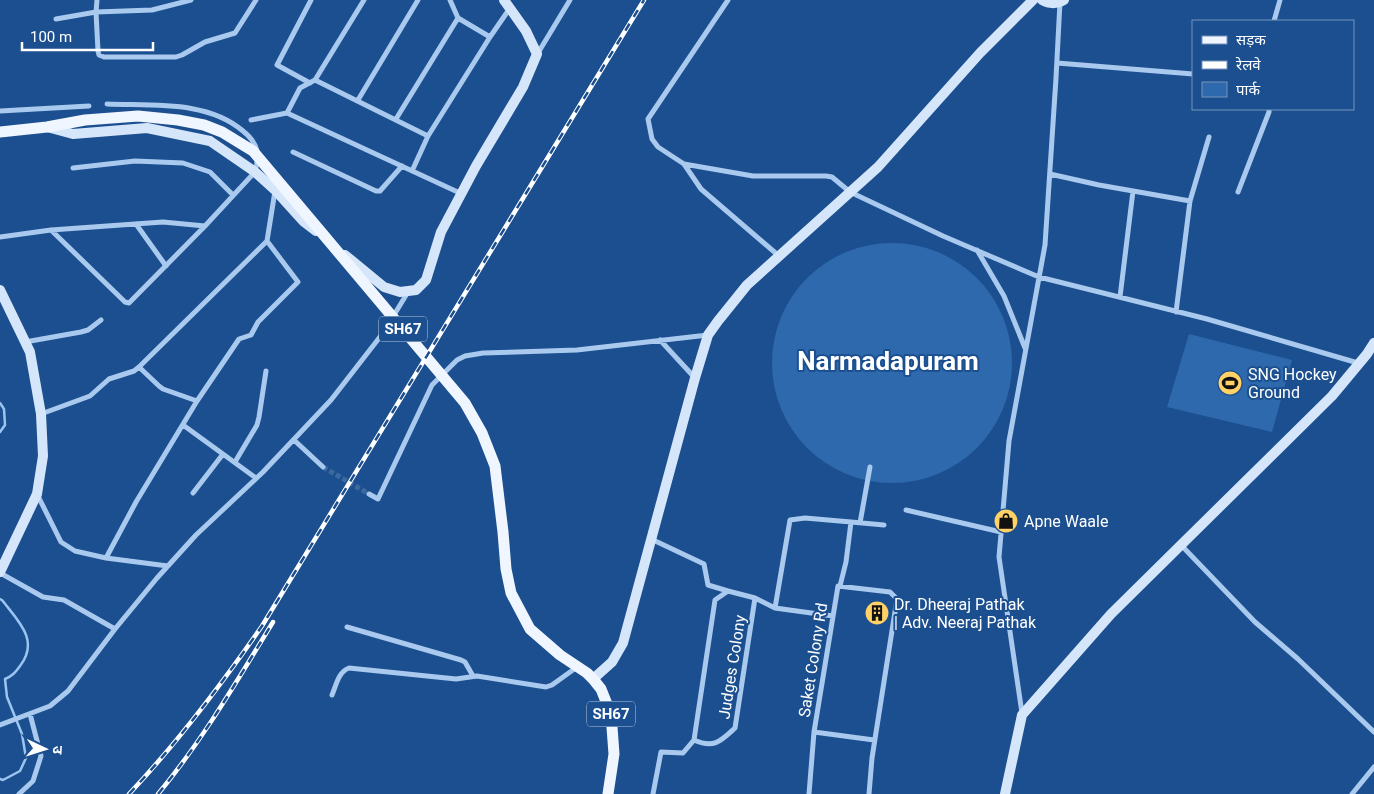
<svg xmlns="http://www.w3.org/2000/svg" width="1374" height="794" font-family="Roboto,'Noto Sans Devanagari',sans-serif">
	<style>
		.green { fill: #2e69ad }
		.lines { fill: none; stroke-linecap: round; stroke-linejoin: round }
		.stream { stroke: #9cc4f0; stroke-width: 2.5 }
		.street-tunnel { stroke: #3d69a0; stroke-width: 5; stroke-dasharray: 5 2.5; stroke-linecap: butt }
		.street { stroke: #a9c9ee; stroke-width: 5 }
		.secondary { stroke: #d6e6fa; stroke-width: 10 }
		.primary { stroke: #f0f6ff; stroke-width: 11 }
		.rail-casing { stroke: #fff; stroke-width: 4.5 }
		.rail { stroke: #1b4f8f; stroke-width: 2.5; stroke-dasharray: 8; stroke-linecap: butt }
		.labels { text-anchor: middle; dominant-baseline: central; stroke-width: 4; stroke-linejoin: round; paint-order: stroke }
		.shield { fill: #1b4f8f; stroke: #bbcadd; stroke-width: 1 }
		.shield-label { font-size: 15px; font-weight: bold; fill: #fff }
		.poi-label { font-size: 16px; fill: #fff; stroke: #1b4f8f; text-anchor: start }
		.street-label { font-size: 16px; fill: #fff; stroke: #1b4f8f }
		.town-label { font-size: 26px; font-weight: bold; fill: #fff; stroke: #1b4f8f }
	</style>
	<rect width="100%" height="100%" fill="#1b4f8f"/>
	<path class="green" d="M772 363a120 120 0 1 1 240 0a120 120 0 1 1-240 0Z
		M1189,334L1292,360L1272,432L1167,407Z"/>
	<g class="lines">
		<path class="stream" d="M0,403L4,409L5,425L0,432
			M0,599L2,600C18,621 40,640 20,666C15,673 12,676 5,679L7,697L22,734L26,758L20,771L3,780L0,779"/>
		<path class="street-tunnel" d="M323,467L369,494"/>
		<path class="street" d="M97,0L96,12L98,51L99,55L104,57H176L182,55L205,42L235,33L256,0
			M728,0L648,119L652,139L658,147L684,164L753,176H826L832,177L850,192L943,236L1039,277L1207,319L1358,363
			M458,18L490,37
			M56,19L96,12L152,10L191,0
			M1274,21L1280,0
			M538,53L570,0
			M1057,63L1193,74
			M315,80L428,136L412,171
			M310,83L277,65L311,0
			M358,100L418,0
			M0,111L89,106
			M287,113L300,88L315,80L364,0
			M396,119L458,18L450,0
			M251,120L287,113L462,194
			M428,136L490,37L510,8
			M293,152L376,191H380L402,166
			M684,164L701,189L779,256
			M73,168L135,161L183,163L210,172L233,195
			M1050,174L1099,185L1190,201
			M1238,192L1269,112V109
			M136,224L166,266
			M51,230L125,302L129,303L205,226L255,172C260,154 258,143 243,131C207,100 152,106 107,104
			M0,237L51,230L163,222L205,226
			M977,250L1004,296L1025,348
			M1120,297L1133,191
			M1176,312L1190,201L1209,137
			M660,340L695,378
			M25,342L81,332L88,330L101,320
			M139,367L159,386L163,389L197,401
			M41,414L90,396L109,379L134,371L139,367L267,241
			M183,425L256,478
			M294,440L323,467
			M235,462L257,425L259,417L266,371
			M193,493L223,454
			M37,494L61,542L75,551L106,558L168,566
			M369,494L378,499L432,385L457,360L465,356L483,353L577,350L708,335
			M906,510L1001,532
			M860,523L870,467
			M651,539L704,564L708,585L728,591
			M1181,545L1255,622L1298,659L1374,732
			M106,558L136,502L197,401L239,339L251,335L258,322L298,282L267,241L275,191
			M0,573L43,597L64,600L115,629
			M840,586L846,562L851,522L884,525
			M755,598L775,608L833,616
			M775,608L790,520L805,518L851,522
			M347,627L461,660L465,662L473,676
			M332,695C336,686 338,672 349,668L456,679L477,676L546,687L552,685L577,667
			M1022,713L999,557L1009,441L1045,245L1056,78L1060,2
			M0,725L50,706L68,691L115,629L157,578L196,535L263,472L331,400L383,333L408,292
			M19,794L33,781L41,756L30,714
			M653,794L661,752L683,753L694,740L715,600L728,591L755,598L735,728C721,741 714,749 694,740
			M809,794L814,732
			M869,794L872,758L897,599L890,592L838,586L814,732L874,740
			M1352,794L1374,767"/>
		<path class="secondary" d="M1042,0C1049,4 1057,4 1064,0
			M47,127L73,134L147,128L210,141L255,172L275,190L303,221L316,231
			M345,255L384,287L400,292L416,290L426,280L441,232L476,166L523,87L537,54L526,31L504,0
			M0,290L30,352L41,414L43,456L37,494L0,572
			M593,679L612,662L623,643L695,378L708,335L718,321L747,285L878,167L980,53L1033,0
			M1005,794L1022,715L1111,614L1332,396L1367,354L1374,343"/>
		<path class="primary" d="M0,132L47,127L85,120L138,116L178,120L204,125L222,132L253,151L465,403L482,433L495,466L503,532L506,569L511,593L530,629L560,655L587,673L593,679L601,689L611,714L614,754L608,794"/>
		<defs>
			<path id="rail" d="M129,794C178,742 221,685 262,626L644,0
				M158,794C202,741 237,681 273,622"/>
		</defs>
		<use href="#rail" class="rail-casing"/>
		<use href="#rail" class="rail"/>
	</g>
	<defs>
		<symbol id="stadium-disc" viewBox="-11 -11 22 22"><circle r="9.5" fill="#ffd166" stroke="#1b4f8f"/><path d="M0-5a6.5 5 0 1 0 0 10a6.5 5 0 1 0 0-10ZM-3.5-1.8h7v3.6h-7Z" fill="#111"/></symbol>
		<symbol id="shop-disc" viewBox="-11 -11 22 22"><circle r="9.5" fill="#ffd166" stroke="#1b4f8f"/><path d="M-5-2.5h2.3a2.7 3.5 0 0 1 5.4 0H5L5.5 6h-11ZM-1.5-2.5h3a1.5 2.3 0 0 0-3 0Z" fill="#111"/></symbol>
		<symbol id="building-disc" viewBox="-11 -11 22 22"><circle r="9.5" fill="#ffd166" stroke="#1b4f8f"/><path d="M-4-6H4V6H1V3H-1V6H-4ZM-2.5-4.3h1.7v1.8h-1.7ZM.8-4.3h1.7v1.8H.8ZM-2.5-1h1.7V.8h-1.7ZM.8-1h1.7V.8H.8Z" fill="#111"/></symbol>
	</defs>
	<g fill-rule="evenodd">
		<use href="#stadium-disc" x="1216" y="369" width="28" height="28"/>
		<use href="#shop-disc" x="992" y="507" width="28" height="28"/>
		<use href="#building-disc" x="863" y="599" width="28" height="28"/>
	</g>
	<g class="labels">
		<g class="shield">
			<rect x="379" y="316.5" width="48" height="25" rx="4"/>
			<rect x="587" y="701.5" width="48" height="25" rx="4"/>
		</g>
		<g class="shield-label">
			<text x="403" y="329">SH67</text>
			<text x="611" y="714">SH67</text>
		</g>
		<g class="poi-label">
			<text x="1248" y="374">SNG Hockey<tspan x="1248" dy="18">Ground</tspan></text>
			<text x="1024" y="521">Apne Waale</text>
			<text x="894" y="604">Dr. Dheeraj Pathak<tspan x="894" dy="18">| Adv. Neeraj Pathak</tspan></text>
		</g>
		<g class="street-label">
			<text transform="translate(813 660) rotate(-81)">Saket Colony Rd</text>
			<text transform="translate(732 667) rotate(-81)">Judges Colony</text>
		</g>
		<g class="town-label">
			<text x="888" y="361">Narmadapuram</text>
		</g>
	</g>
	<rect x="1192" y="20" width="162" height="90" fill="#1b4f8f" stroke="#7695bc"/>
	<rect x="1202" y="36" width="25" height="8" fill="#f0f6ff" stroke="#7695bc"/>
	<text x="1236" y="45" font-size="15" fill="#ffffff">सड़क</text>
	<rect x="1202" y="61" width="25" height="8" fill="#ffffff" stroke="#7695bc"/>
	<text x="1236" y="70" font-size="15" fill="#ffffff">रेलवे</text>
	<rect x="1202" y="82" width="25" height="15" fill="#2e69ad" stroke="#7695bc"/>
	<text x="1236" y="95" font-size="15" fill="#ffffff">पार्क</text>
	<g transform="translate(45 749) rotate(94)" stroke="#1b4f8f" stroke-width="4" paint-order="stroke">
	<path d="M0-4L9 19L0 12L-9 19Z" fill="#ffffff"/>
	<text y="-8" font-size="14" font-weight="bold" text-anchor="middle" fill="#ffffff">उ</text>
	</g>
	<path d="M22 42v8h131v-8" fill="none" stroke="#ffffff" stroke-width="2.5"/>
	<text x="30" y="42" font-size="15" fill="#ffffff" stroke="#1b4f8f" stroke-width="4" paint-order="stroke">100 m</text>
</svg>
